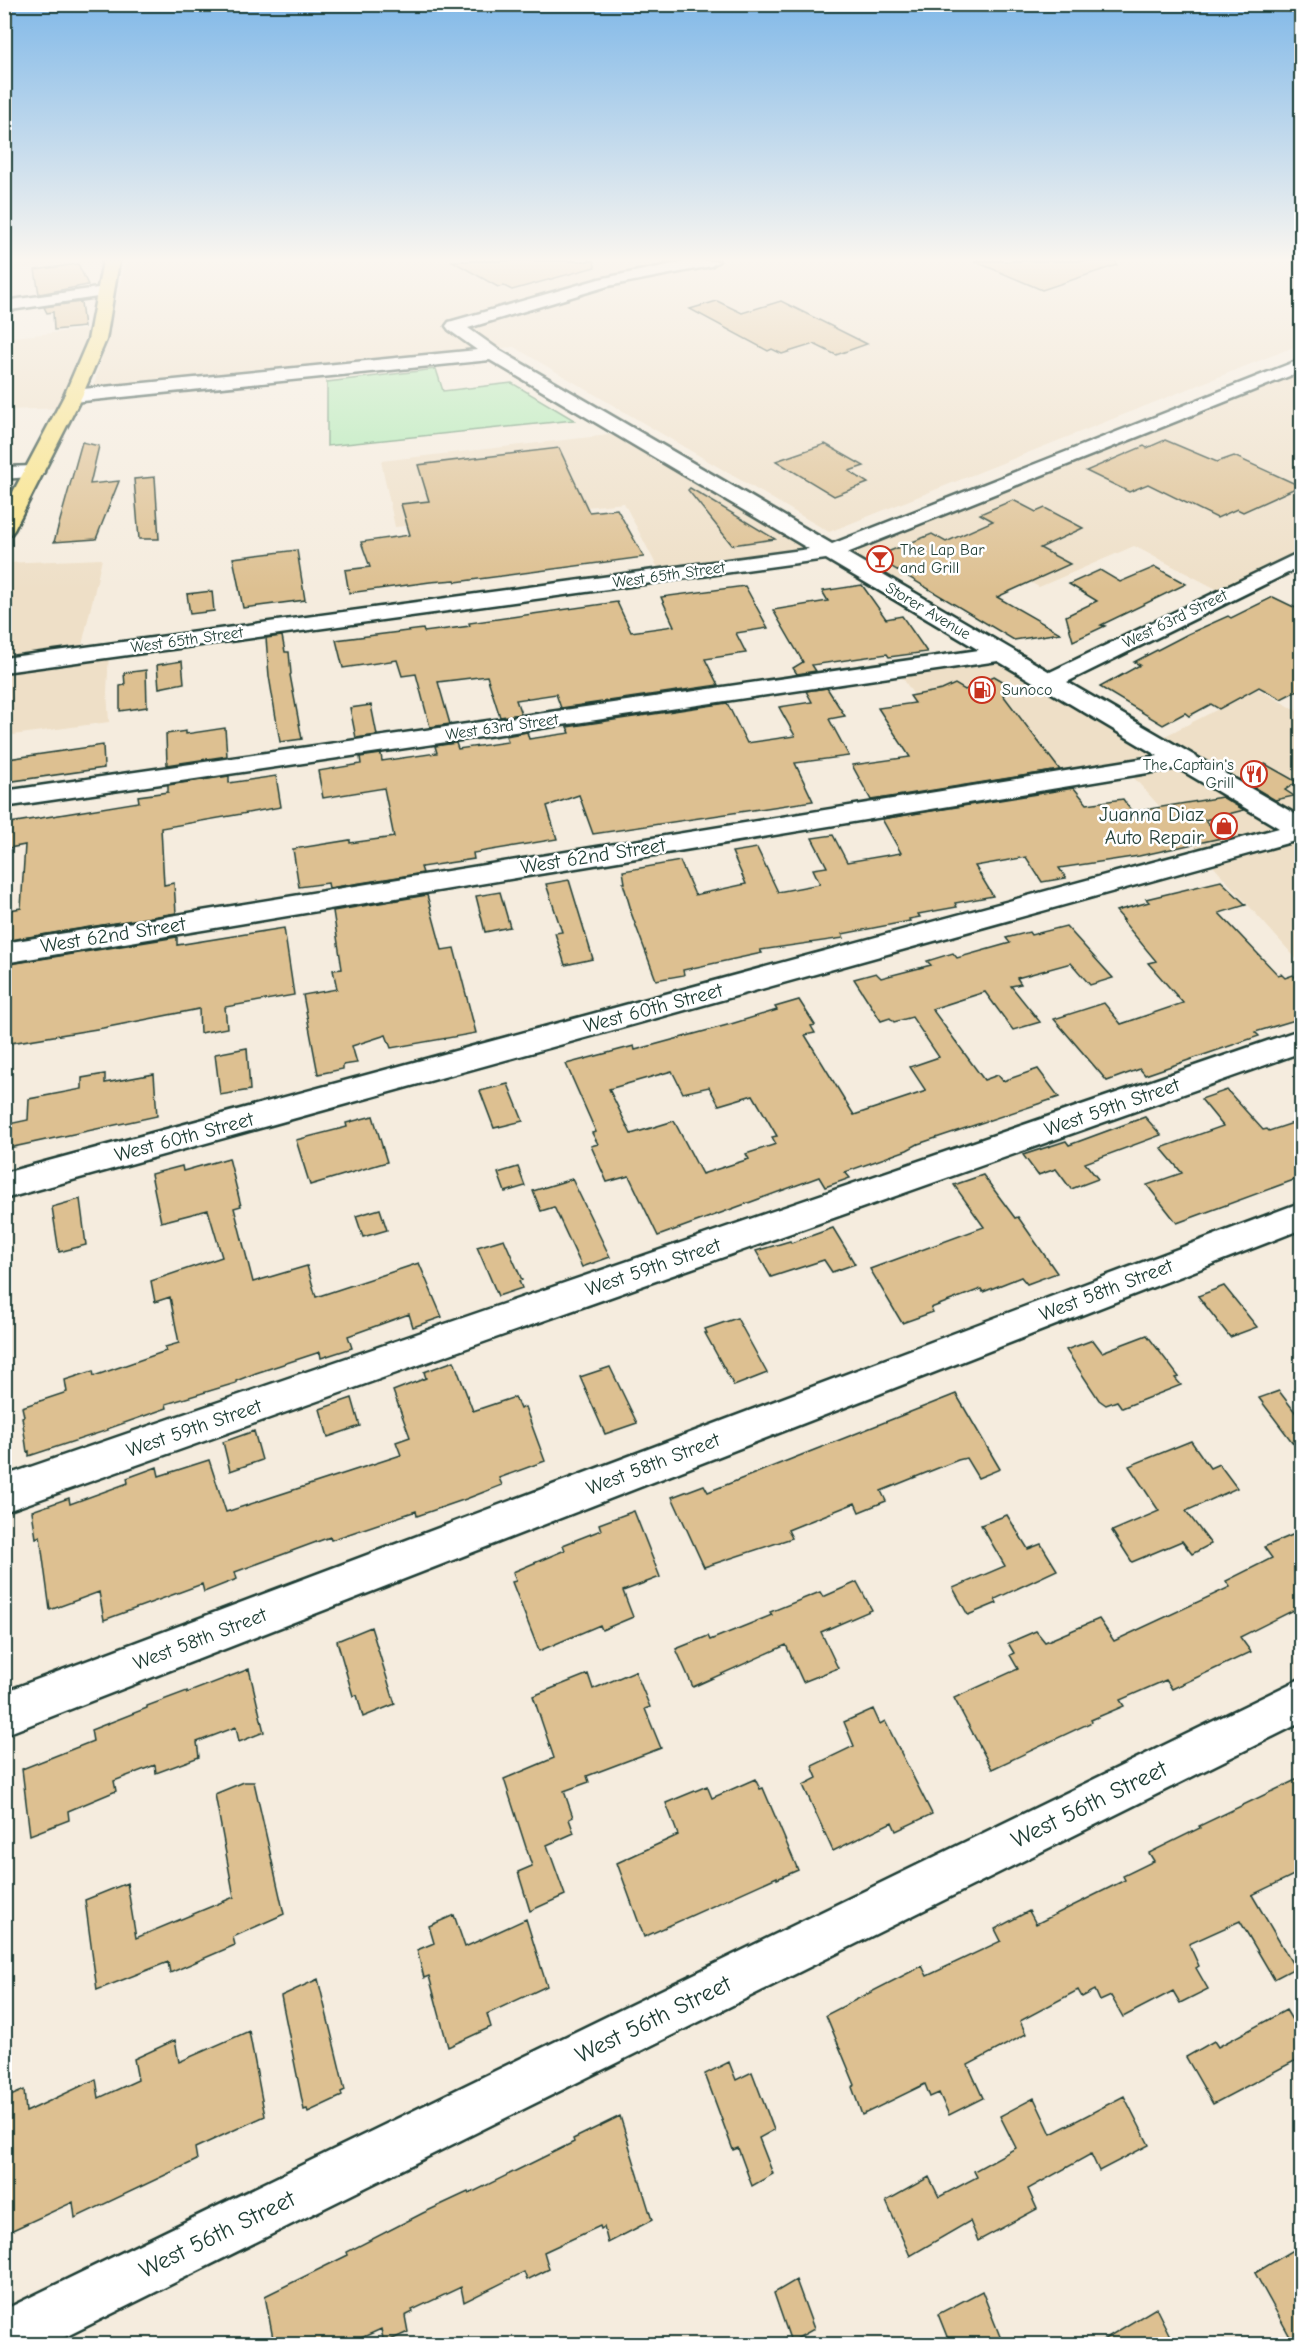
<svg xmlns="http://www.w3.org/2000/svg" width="1306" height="2349" font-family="'Comic Neue',sans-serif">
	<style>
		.built { fill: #eedfc7 }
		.green { fill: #abe9b1; stroke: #659372; stroke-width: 1.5 }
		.building { fill: #ddc091; stroke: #1f3d34; stroke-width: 1.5; fill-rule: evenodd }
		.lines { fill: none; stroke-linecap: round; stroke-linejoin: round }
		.minor-casing { stroke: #1f3d34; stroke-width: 5 }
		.major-casing { stroke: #1f3d34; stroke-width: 5 }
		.minor { fill: #fff; fill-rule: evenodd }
		.major { fill: #f8e281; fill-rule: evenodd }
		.labels { text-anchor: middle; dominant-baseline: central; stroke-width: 5; stroke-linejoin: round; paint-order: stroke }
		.far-poi-label { font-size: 16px; fill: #1f3d34; stroke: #fff; text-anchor: start }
		.far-street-label { font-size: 16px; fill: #1f3d34; stroke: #fff }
		.poi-label { font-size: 20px; fill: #1f3d34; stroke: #fff; text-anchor: end }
		.street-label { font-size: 20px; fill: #1f3d34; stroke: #fff }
		.near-street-label { font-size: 24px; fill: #1f3d34; stroke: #fff }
	</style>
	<rect width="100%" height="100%" fill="#f5ecde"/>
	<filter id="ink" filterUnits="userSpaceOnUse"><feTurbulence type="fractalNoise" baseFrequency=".0167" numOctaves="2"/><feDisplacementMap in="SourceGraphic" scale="12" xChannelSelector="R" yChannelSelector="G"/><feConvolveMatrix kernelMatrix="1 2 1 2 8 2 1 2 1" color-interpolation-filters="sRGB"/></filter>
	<g filter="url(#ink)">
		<path class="built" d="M5,261H105L5,270Z
			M126,261H1301V344L829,532L514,347L94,386Z
			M100,328L66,408L5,410L4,338Z
			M1301,364V557L1226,594L1134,546L1039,587L969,549L884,586L827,552L662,576L624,503L395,527L381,461L626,433L828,552Z
			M102,559L80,654L109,651L107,692L109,722L5,736L4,563Z
			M1000,654L1153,742L1258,689L1301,713V964L1126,769L977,793L897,669Z"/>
		<path class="green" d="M436,369L443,391L512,383L574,420L327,446V382Z"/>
		<path class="building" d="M452,261H594L595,267L512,290L504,286L498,287Z
			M974,261H1116L1117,265L1042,290Z
			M78,264L88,285L39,294L35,270Z
			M717,301L742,313L781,301L867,344L836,355L814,344L782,354L772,349L768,351L690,309Z
			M81,302L84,327L54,330L53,312L47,313L44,307Z
			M1165,440L1217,462L1234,456L1300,486L1243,512L1237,509L1217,518L1148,484L1129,492L1086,471L1144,446L1147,448Z
			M82,442L99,446L90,484L119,481L96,539L54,542Z
			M825,444L864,466L849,471L868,483L834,496L776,461Z
			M559,448L589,512L617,509L644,557L456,582L455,580L430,582L349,593L345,570L370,567L361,542L410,535L401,504L429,501L418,465Z
			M155,477L159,539H139L134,479Z
			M690,488L775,539L732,545L688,490Z
			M1013,500L1036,512L1045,508L1083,528L1040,548L1070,564L997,597L1060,633L1014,640L875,557L932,534L946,542L993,521L980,514Z
			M297,550L305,600L243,608L233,558Z
			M1155,567L1186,584L1101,625L1105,626L1073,641L1066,616L1097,601L1069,584L1100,570L1120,582Z
			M862,585L886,619L902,616L927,652L889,657L887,654L812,665L816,671L797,674L793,668L803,662L773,610L828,601L822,591Z
			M745,586L768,628L736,633L746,653L705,659L718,685L561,708L556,694L516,700L521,714L500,717L487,676L438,682L450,724L430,727L416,674L402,676L397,660L343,668L336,640L423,629L424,632L470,626L469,623L617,602L631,632L674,626L661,597Z
			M212,591L214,611L190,614L187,594Z
			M1273,597L1302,611V688L1281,699L1259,687L1219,709L1211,704L1189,716L1185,713L1163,725L1100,687L1140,665L1134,662L1188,634L1228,616L1231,618Z
			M282,636L285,652H289L291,674L290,675L302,739L280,742L269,676L266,638Z
			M182,661L184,683L159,688L157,665Z
			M146,670L147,707L120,711V686L125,685L124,673Z
			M994,676L1016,689L1003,695L1060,770L871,800L852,765L910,757L878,708L915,703L910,696L942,690L955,684L965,690Z
			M827,688L845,716L829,719L849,756L795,763L813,801L593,834L579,795L547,806L557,839L473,853L474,859L421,867L423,873L329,888L328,883L299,887L293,849L350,840V843L394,837L384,788L323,798L318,771L361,764L360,757L381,754L382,761L437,753L435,746L456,743L458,749L508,742L506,736L527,732L529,739L570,733L567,727L727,703L747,743L795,736L779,707L812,702L806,691Z
			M371,705L377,735L356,738L350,708Z
			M225,728L227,756L167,765L166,734L186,731V734Z
			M103,745L104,768L6,782L8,759Z
			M1265,764L1297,782L1285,790L1294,796L1275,800L1240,779Z
			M229,776V783L276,776L281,807L161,828L164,885L174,883L176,913L4,941V911L21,908L25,845L4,849V824L139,802L138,796L168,792V785Z
			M1074,788L1087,804L1123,799L1132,812L1222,797L1244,810L1205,820L1221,838L1139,856L1059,868L1066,878L1042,882L1026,857L975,866L993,896L955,903L957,907L918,914L920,917L909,919L910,921L842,934L844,938L760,950L762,953L683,970L684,975L656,980L630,910H631L623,883H625L623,871L680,861L695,895L746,884L732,852L757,848L778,892L820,884L813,869L827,867L812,838L833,835L847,862L901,853L882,819Z
			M569,880L593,959L565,965L555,933L562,932L546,884Z
			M1221,881L1246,905L1219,913L1278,975L1281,974L1285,978L1293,975L1302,984V1018L1255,1032L1259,1036L1145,1075L1140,1069L1107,1081L1054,1019L1104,1003L1121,1024L1183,1003L1148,963L1156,961L1122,920H1124L1116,911L1149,902L1146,899Z
			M500,892L510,927L485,932L476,896Z
			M427,895L442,950L454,948L476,1033L391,1048L386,1035L352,1046L357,1063L343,1065V1069L318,1074L303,995L337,989L333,970L342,969L333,911Z
			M1066,926L1113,978L1090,985L1071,963L1017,978L1021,984L1011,986L1040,1022L1013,1030L985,992L932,1009L984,1080L998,1075L1003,1081L1038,1069L1059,1097L918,1144L907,1150L845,1172L850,1178L825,1187L819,1177L658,1236L629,1176L607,1182L591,1146L598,1144L592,1133L596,1132L566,1064L634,1046L635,1050L731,1024L777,1010L775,1007L799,1000L815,1025L811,1026L815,1033L805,1035L854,1115L926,1091L910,1067L939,1057L912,1017L894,1022L890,1018L881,1021L854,979L876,973L881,978L931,965L927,961L953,953L957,958L1010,943L1006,938L1029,932L1031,935ZM672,1071L683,1093L709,1087L719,1105L753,1095L777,1136L772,1137L776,1144L746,1154L749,1159L702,1174L674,1121L631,1134L609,1089Z
			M284,928L294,995L225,1007L227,1028L200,1033L199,1009L103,1028L4,1044V965L177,937V945Z
			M247,1048L250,1090L220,1095L215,1054Z
			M105,1074V1083L154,1074L157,1116L4,1149V1125L28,1120L29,1099L82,1089V1078Z
			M508,1084L523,1121L494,1128L480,1091Z
			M1227,1090L1263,1130L1267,1129L1269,1131L1302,1120V1177L1177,1223L1147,1185L1182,1173L1161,1148L1223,1126L1201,1099Z
			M373,1116L387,1162L310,1185L296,1140L347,1127L346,1123Z
			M1145,1117L1161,1135L1085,1163L1098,1179L1071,1189L1056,1169L1038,1175L1023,1155L1066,1141L1069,1145Z
			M229,1158L241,1206L234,1208L253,1282L307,1266L316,1297L419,1263L442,1317L413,1327L409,1314L348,1336L352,1348L321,1358L320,1352L256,1373L236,1381V1383L166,1404L167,1408L107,1429L108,1430L29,1456V1451L27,1452L22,1417L24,1416L22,1407L67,1392L65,1380L93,1371L94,1376L166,1351L165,1347L179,1343L170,1297L155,1302L151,1281L222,1257L208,1210L161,1222L151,1174L182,1166L183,1171Z
			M518,1167L525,1186L505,1192L498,1173Z
			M983,1175L1015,1218L1018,1217L1057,1273L1027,1284L1021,1277L983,1292L981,1289L931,1308L933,1312L902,1323L870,1269L984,1227L954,1185Z
			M572,1179L610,1257L582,1267L554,1207L541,1211L533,1191Z
			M80,1199L86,1245L59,1252L52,1207Z
			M380,1209L387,1230L363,1237L356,1216Z
			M833,1228L855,1264L832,1272L824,1260L771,1277L756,1251L790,1241L791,1243Z
			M504,1239L522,1280L519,1281L522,1288L498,1296L477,1247Z
			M1224,1286L1257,1327L1230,1337L1198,1296Z
			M737,1318L767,1373L734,1386L705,1333H707L705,1329Z
			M1147,1335L1179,1377L1175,1378L1181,1385L1122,1408L1117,1401L1106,1405L1099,1400L1066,1350L1093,1340L1102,1352Z
			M454,1361L473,1411L515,1397L520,1409L525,1407L545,1461L499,1478L502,1485L466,1499L417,1516L416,1511L331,1540L330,1537L235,1572L237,1579L204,1592L202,1584L104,1620L99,1592L50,1610L40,1536L36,1538L32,1511L69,1498L70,1504L128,1483L127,1478L157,1467L159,1476L209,1460L226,1512L401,1455L396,1442L410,1437L393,1391L426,1378L424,1372Z
			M610,1367L637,1423L605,1434L580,1377Z
			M1279,1391L1302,1421V1455L1259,1398Z
			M956,1394L1000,1469L978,1478L966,1458L958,1460L881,1491L886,1501L859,1512L855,1503L788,1530L792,1538L704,1567L672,1497L704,1485L708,1492Z
			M352,1398L360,1426L328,1437L320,1409Z
			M254,1431L262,1460L230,1471L223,1442Z
			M1191,1441L1210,1468L1219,1464L1237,1488L1186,1511L1211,1544L1192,1554L1182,1541L1132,1562L1112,1531L1159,1511L1129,1466Z
			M634,1511L660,1577L623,1591L633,1617L602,1630L600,1625L539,1651L512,1582L516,1581L513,1572L565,1550L563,1545L601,1530L599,1524Z
			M1007,1515L1028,1549L1041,1544L1057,1570L995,1599L997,1603L968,1615L953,1588L1005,1566L981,1525Z
			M1302,1531V1606L1240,1637L1251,1652L1172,1689L1166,1680L1120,1700L1124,1706L1091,1720L1092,1722L992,1769L954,1698L1018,1669L1010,1655L1014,1653L1008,1643L1036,1631L1045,1642L1099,1619L1114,1641L1230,1587L1226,1581L1272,1558L1264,1547Z
			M857,1582L872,1610L821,1632L838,1668L803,1682L786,1645L693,1687L676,1649L708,1636L710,1640L772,1615L770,1612L820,1592L823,1597Z
			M371,1627L395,1704L363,1717L357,1695L353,1696L337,1641Z
			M249,1669L264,1732L239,1742L236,1727L197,1742L199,1757L156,1773L155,1765L114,1781L116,1791L68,1811L69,1820L30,1835L22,1769L93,1741L91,1730L147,1708V1706L187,1691V1693Z
			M635,1671L650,1707L645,1709L661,1748L587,1776L589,1782L564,1791L573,1817L569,1819L574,1833L547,1845L565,1895L530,1911L518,1872L532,1866L504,1779L554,1758L533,1696L588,1674L593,1689Z
			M873,1709L880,1724L885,1721L932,1814L896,1831L892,1822L833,1851L803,1785L817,1778L812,1766L854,1746L844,1722Z
			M1302,1777V1871L1252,1895L1295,1968L1274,1979L1240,1921L1189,1944L1199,1966L1196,1968L1208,1989L1180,2003L1173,1991L1123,2017L1111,1996L1100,2001L1095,1990L1082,1997L1078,1990L1020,2021L1026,2034L968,2065L983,2098L949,2115L939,2093L930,2097L925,2084L862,2115L852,2087L855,2085L826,2015L922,1966L927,1976L1001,1941L995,1929L1029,1911L1036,1924L1121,1882L1125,1880L1123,1876L1154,1861L1149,1853L1200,1828L1199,1826Z
			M755,1779L760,1789L763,1788L798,1870L777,1879V1877L644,1937L617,1863L678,1835L666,1803L707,1786L712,1798Z
			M244,1782H254L284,1914L233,1937L235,1945L170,1973L168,1962L97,1990L85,1900L127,1883L136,1938L234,1897L215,1794Z
			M454,1915L465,1947L526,1919L547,1986L487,2014L491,2027L448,2047L429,1976L424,1978L417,1950L434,1943L429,1926Z
			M318,1979L345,2090L341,2092L342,2096L308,2112L307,2109L304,2110L281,1996Z
			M1286,2010L1302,2036V2057L1213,2104L1186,2057L1214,2041L1218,2047Z
			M249,2031L265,2116L195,2148L197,2160L75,2218L73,2202L4,2234V2099L24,2090L26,2112L96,2079L99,2098L138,2080L134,2059L175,2040L179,2062Z
			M729,2062L736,2080L752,2072L774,2130L759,2138L773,2174L752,2186L738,2148L733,2150L705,2074Z
			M1124,2096L1149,2145L1099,2171L1091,2154L1028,2189L1037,2209L978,2241L970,2221L910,2256L886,2201L929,2177L939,2197L977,2177L974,2171L1016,2148L1000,2116L1034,2098L1051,2134Z
			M620,2116L652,2220L608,2243L604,2227L601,2229L600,2226L544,2252L549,2269L527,2280L524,2272L464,2302L461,2287L412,2310L413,2312L405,2316L408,2332L384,2343L381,2329L348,2344H274L265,2296L348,2255L347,2252L423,2213L468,2192L469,2194L574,2142L573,2139Z
			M1302,2245V2344H1294L1255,2273Z
			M796,2280L814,2329L791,2342L774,2293Z
			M982,2291L1003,2344H950L938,2314Z
			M1156,2308L1174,2344H1096Z"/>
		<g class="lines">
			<defs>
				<path id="minor" d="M688,261H719L711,266L608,286L468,328L499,350L832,544L1302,359V371L847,553L1050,672L1302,551V566L1067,682L1302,818V839L4,1199V1173L1279,828L1178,768L4,963V943L1158,756L998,661L4,807V791L979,650L826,559L4,672V658L809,549L490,360L73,402L67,400L64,396L67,392L73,390L477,350L449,330L446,326L449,322L599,279Z
					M105,287L111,289L113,292L111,295L4,311V301Z
					M34,466L41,468L44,472L41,476L4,479V467Z
					M1302,1029V1052L4,1512V1476Z
					M1302,1202V1229L4,1735V1692Z
					M1302,1678V1722L51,2344H4V2310Z"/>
				<path id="major" d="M103,261H119L106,340L82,396L14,530L11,534L4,536V509L64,396L88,340Z"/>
			</defs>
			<use href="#minor" class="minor-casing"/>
			<use href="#major" class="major-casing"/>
			<use href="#minor" class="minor"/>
			<use href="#major" class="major"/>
		</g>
	</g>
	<linearGradient id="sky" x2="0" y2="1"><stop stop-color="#82b9e8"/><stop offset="0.44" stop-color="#faf6f0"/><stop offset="1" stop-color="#faf6f0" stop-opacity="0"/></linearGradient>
	<rect width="1306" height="590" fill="url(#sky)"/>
	<defs>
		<symbol id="bar-ring" viewBox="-11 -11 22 22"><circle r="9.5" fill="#fff" stroke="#c8321e" stroke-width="1.5"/><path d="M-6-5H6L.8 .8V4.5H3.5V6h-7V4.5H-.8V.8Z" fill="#c8321e"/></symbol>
		<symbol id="fuel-ring" viewBox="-11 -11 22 22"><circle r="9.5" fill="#fff" stroke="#c8321e" stroke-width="1.5"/><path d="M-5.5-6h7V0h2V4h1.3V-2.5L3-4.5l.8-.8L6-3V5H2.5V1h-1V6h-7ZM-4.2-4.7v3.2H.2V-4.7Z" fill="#c8321e"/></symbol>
		<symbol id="restaurant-ring" viewBox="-11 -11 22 22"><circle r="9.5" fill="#fff" stroke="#c8321e" stroke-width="1.5"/><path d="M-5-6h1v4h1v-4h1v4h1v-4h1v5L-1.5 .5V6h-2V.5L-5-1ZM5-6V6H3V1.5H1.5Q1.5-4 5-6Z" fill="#c8321e"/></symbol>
		<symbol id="shop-ring" viewBox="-11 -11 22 22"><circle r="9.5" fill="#fff" stroke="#c8321e" stroke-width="1.5"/><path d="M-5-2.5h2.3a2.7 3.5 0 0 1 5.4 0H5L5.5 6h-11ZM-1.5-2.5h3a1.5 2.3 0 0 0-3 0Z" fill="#c8321e"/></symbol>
	</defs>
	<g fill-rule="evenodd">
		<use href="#bar-ring" x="865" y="544" width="30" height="30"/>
		<use href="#fuel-ring" x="967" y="675" width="30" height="30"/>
		<use href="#restaurant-ring" x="1239" y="759" width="30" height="30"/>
		<use href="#shop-ring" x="1209" y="811" width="30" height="30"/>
	</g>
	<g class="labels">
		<g class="far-poi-label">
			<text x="900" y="550">The Lap Bar<tspan x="900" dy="18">and Grill</tspan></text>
			<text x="1002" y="690">Sunoco</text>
			<text x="1234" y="765" text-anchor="end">The Captain's<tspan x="1234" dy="18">Grill</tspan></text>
		</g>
		<g class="far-street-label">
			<text transform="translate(669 575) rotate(-8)">West 65th Street</text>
			<text transform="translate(928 611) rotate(31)">Storer Avenue</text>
			<text transform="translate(1175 619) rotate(-26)">West 63rd Street</text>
			<text transform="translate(187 640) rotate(-8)">West 65th Street</text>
			<text transform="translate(502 727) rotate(-8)">West 63rd Street</text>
		</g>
		<g class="poi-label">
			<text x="1204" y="814">Juanna Diaz<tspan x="1204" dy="23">Auto Repair</tspan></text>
		</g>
		<g class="street-label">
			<text transform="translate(593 856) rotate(-9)">West 62nd Street</text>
			<text transform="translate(113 935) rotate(-9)">West 62nd Street</text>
			<text transform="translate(653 1008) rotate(-15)">West 60th Street</text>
			<text transform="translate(1112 1107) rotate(-19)">West 59th Street</text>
			<text transform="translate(184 1137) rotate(-15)">West 60th Street</text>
			<text transform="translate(653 1267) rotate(-19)">West 59th Street</text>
			<text transform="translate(1106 1290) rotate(-21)">West 58th Street</text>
			<text transform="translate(194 1428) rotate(-19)">West 59th Street</text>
			<text transform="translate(653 1464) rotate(-21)">West 58th Street</text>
			<text transform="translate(200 1639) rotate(-21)">West 58th Street</text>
		</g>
		<g class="near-street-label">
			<text transform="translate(1089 1804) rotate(-26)">West 56th Street</text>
			<text transform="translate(653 2019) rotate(-26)">West 56th Street</text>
			<text transform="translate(217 2234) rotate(-26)">West 56th Street</text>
		</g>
	</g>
	<rect width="1306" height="2349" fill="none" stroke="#fff" stroke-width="24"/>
	<rect x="12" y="12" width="1282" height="2325" fill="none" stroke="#1f3d34" stroke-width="2" filter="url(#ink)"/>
</svg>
